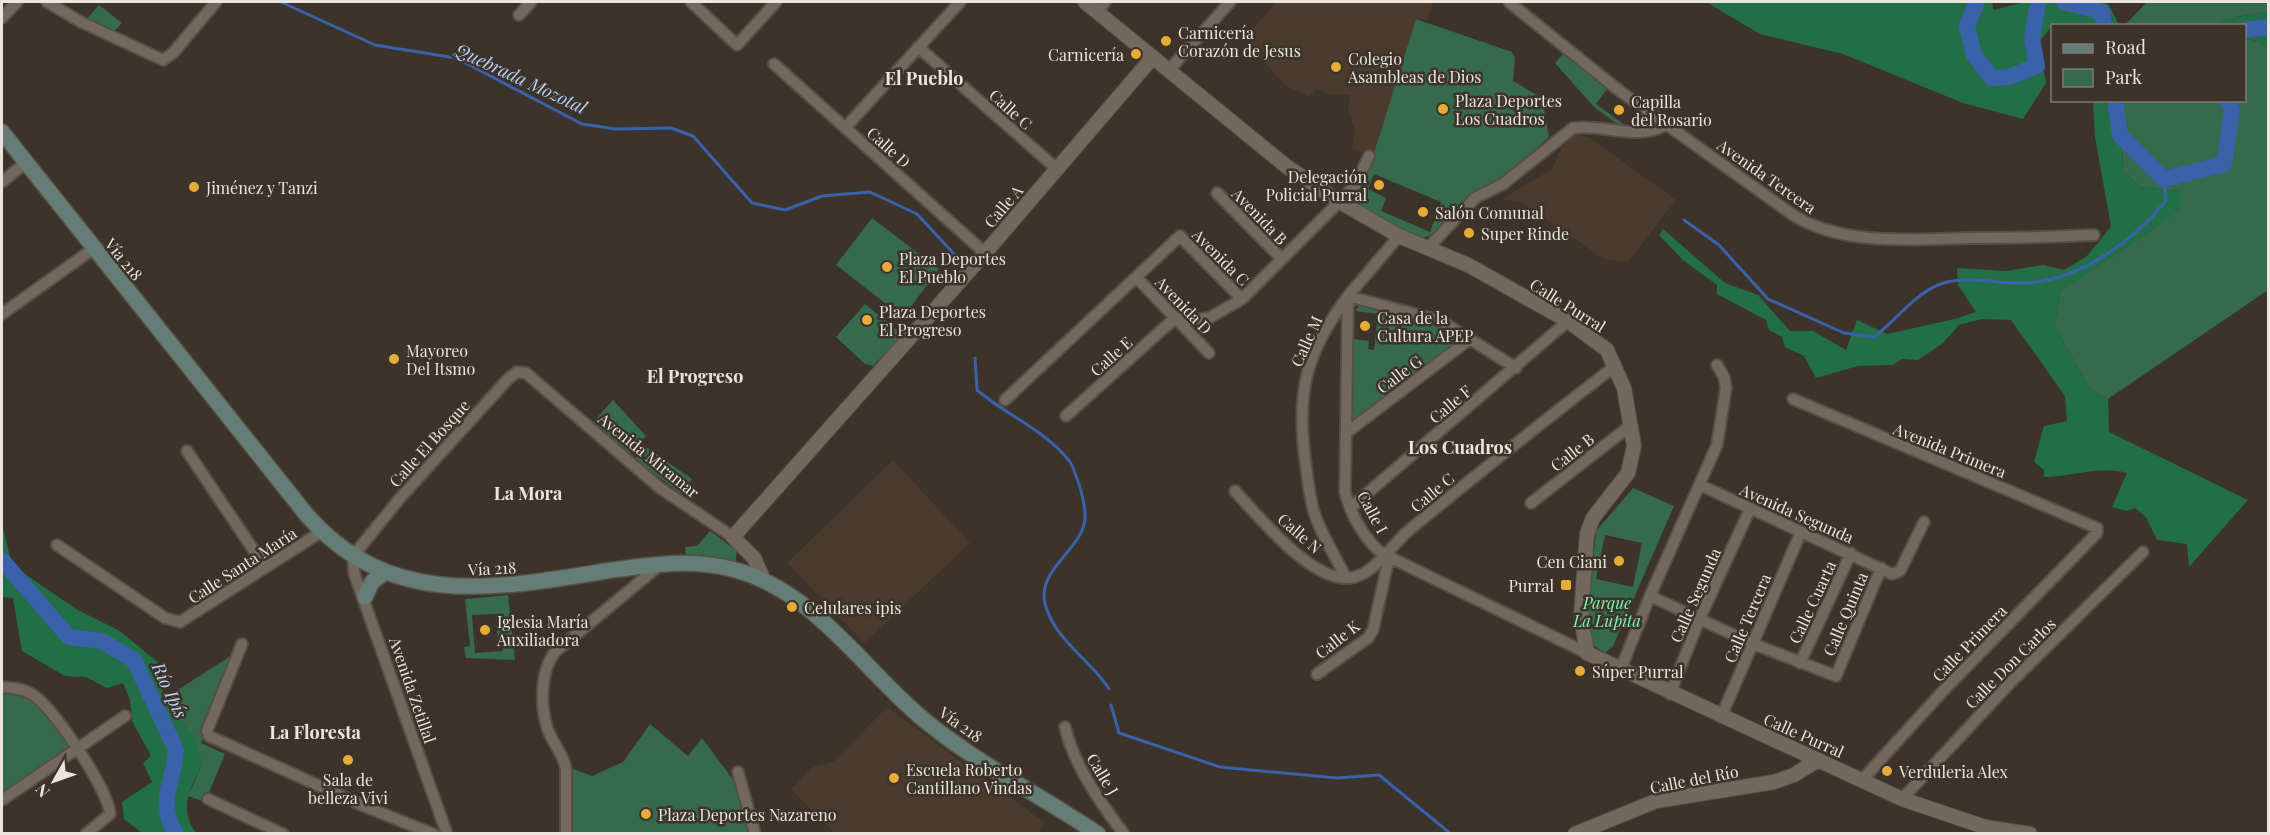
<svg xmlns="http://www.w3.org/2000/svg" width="2270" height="835" font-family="'Playfair Display',serif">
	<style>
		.built { fill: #4a3b2d }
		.green { fill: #366a4c; fill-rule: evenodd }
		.forest { fill: #226f47 }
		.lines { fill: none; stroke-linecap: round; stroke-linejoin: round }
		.stream { stroke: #3962aa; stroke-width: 3 }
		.river { stroke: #3962aa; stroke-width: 16 }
		.minor-casing { stroke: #574f47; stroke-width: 14 }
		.tertiary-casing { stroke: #574f47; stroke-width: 16 }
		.secondary-casing { stroke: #574f47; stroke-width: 18 }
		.minor { stroke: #73685e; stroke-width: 10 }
		.tertiary { stroke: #73685e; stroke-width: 14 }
		.secondary { stroke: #647e77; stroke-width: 15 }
		.poi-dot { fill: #e7ac37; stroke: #3c332a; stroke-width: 2 }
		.labels { text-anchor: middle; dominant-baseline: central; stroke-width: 5; stroke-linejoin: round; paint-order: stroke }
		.poi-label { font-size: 16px; fill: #ebe5df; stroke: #3c332a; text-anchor: start }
		.street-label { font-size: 16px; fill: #ebe5df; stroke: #3c332a }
		.park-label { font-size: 16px; font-style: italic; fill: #7bfbb2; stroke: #3c332a }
		.water-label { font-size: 18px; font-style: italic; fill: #b8d0f7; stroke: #3c332a }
		.neighbourhood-label { font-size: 18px; font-weight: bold; fill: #ebe5df; stroke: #3c332a }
	</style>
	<rect width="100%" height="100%" fill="#3c332a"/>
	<path class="built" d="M1276,2H1433L1427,20L1416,19L1373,155L1352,149L1355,130L1348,111L1350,95L1329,94L1317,89L1309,97L1286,86L1244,40Z
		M1575,134L1590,138L1676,200L1628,262L1604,259L1522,203L1502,199L1552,169L1563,146Z
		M893,460L970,543L864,643L787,563Z
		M887,707L1045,823L1038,833H835L791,789L813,767L833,762Z"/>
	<path class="green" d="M2147,2H2268V12L2236,17L2213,25L2124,26Z
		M99,5L122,23L112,34L85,21Z
		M1416,19L1512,52L1515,58L1513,81L1542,98L1549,137L1510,172L1467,198L1434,234L1422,238L1372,215L1354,200L1370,165ZM1374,174L1441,202L1430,232L1381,211L1386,198L1368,189Z
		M2245,39L2258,41L2268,48V290L2108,399L2090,389L2054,326L2061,290L2157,227L2179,191L2140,187L2123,170L2120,101L2244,100Z
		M1563,54L1607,89L1596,104L1626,126L1624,129L1594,107L1555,63Z
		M872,218L939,269L903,317L836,265Z
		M865,304L903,335L873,366L865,364L836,337Z
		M1361,304L1439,324L1464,339L1353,421L1352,339L1369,341L1368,349L1374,350L1378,314L1355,311Z
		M613,400L646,436L630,453L593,422Z
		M646,447L692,479L680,493L635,459Z
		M1633,488L1674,506L1613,646L1605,653L1593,645L1588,618L1596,531ZM1605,535L1642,543L1633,587L1596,579Z
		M710,531L737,551L735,565L686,560L685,547L697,546Z
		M508,595L515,660L466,658L464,647L470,646L465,599ZM496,614L498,644H502L503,651L475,653L472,615Z
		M237,652L201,743L225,754L206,800L202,801L188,796L202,764L165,698Z
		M2,691C44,698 48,714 71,747L2,792Z
		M650,724L688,756L702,738L737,785L750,834H568V767L592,776L623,762Z"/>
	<path class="forest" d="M1706,2H1992L1994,10L2024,2H2103L2109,5L2119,25L2052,26L2038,43L2046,83L2023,119L1963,103L1843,54L1760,34Z
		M2268,12V48L2258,41L2245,39L2244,26L2213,25L2236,17Z
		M2093,101H2120L2123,170L2140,187L2179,191L2184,206L2157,227L2061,290L2054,326L2090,389L2108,399L2109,432L2248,500L2189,567L2187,544L2157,540L2146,517L2135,508L2127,511L2112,507L2127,473C2101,465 2071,477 2044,477V470L2034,462L2044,426L2067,421L2065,396L2011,320L1982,319L1959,325L1943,343L1918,360L1902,359L1892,365L1858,366L1816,378L1804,356L1785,347L1782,337L1769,330L1766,320L1717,294V285L1683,260L1659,235L1663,229L1725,283L1758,295L1790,331H1813L1846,350L1857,320L1887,334L1955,319L1976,312L1958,285L1957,268L2006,271L2043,265L2064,270L2086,257L2111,227L2095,137Z
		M2,524L12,565L76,609L120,631L161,665L157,673L165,698L194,737L202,764C190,790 178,807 196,833H142L124,819L122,802L152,782L143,763L151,756L132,721L130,700L123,683L107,688L86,677L65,676L22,651L13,598L2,597Z"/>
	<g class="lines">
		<path class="stream" d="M281,2L375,45L456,58L582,124L616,129L671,128L693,136L752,203L785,210L822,196L870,192L917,214L955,255
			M1684,220L1719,245L1768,299L1844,333L1874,337C1895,321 1914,295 1938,285C1966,274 1994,284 2024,283C2079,281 2132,242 2166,201L2164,179
			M975,358L977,390C1007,416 1046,430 1070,462C1074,468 1076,477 1079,484C1082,494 1086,508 1085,519C1082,551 1034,570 1046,607C1057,642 1090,659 1109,689
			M1111,705L1119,733L1220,767L1337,778L1379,775L1451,834"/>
		<path class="river" d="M1977,2L1967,26L1974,55L1992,78L2009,77L2037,66L2032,38L2038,2
			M2064,2L2102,12L2104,26
			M2244,30L2268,27
			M2115,100L2120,135L2164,179L2224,164L2232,110L2227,100
			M2,560L69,637L102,641L134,660L176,750C174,784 156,800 176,834"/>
		<defs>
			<path id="minor" d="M47,2L81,22L163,60L173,53L216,2
				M691,2L737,45L776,2
				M1509,2L1621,92L1793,215C1844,247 1916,239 1974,238C2014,238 2054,237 2094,235
				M1097,11L1105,2
				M519,15L531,2
				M2,18L17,2
				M918,47L1057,169
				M774,64L985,253
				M1169,70L1230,2
				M845,128L960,2
				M2,182L25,163
				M1217,193L1282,259
				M1399,236L1348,296L1345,492C1350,514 1366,542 1383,554L1587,653
				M1428,248L1475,198L1503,184L1573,128C1606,124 1635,141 1666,125
				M1137,278L1209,353
				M2,314L93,249
				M1793,399L2097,528V533L1943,691L1862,780
				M1005,400L1180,236L1242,299
				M1066,416L1175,318L1191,320L1209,318L1242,299L1355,186L1369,156
				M1346,433L1470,339
				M187,451L265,567
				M1700,485L1892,574L1900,571L1924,522
				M1235,491C1259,517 1311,581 1349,578C1373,576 1390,547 1408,531C1476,475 1545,420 1615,366
				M1531,503L1631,425
				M1350,508L1568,321
				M57,545L165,618L180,622L321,532
				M1346,578C1336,557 1321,535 1314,512C1309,495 1307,476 1305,458C1296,390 1307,351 1348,296L1441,321L1516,368
				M1650,596L1751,643L1836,676L1881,568
				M242,644L207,731L209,736L364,806L433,834
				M1800,663L1851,553
				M1620,671L1650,596L1717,445L1726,388L1724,377L1717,365
				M1317,674L1368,638L1373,630L1389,557
				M2,687C15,688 26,689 36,697C56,712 109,791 110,814L86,834
				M1670,694L1700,618L1750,509
				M1721,717L1801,532
				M1065,727C1075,767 1099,801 1124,834
				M738,772L755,834
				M208,799L283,834
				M1902,799L2010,683L2143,552
				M2,800L125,716
				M447,834L354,573L353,556L401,497L508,379L517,372L526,373L660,488L733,537
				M566,834V769C564,755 553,744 548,730C540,707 540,671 555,652L661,564"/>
			<path id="tertiary" d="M1085,2L1286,166L1340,202L1399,236L1468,265L1568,321L1607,350L1624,388L1634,446L1628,473L1593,518L1587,534L1581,616L1587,653L1902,799L1985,827L2030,834
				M763,578L754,558L733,537L985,253L1153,57
				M1575,834L1656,801L1774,782L1794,775L1818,760"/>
			<path id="secondary" d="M2,132L306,514C389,610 495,589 606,571C649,565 689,558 732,569C814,590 861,667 923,719C976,763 1040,795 1098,834
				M365,597L372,582L385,572"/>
		</defs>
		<use href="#minor" class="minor-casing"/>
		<use href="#tertiary" class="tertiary-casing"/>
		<use href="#secondary" class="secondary-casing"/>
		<use href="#minor" class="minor"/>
		<use href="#tertiary" class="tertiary"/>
		<use href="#secondary" class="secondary"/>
	</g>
	<g class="poi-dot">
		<circle cx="1166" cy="41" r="6"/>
		<circle cx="1136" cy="54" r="6"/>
		<circle cx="1336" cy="67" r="6"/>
		<circle cx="1443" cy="109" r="6"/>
		<circle cx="1619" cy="110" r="6"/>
		<circle cx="1379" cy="185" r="6"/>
		<circle cx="194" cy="187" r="6"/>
		<circle cx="1423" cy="212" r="6"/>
		<circle cx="1469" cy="233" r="6"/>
		<circle cx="887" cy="267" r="6"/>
		<circle cx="867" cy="320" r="6"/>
		<circle cx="1365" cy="326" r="6"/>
		<circle cx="394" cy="359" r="6"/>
		<circle cx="1619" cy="561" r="6"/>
		<rect x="1560" y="579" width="12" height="12" rx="3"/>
		<circle cx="792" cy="607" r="6"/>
		<circle cx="485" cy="630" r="6"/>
		<circle cx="1580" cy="671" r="6"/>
		<circle cx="348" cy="760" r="6"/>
		<circle cx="1887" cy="771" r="6"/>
		<circle cx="894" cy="778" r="6"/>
		<circle cx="646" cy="814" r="6"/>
	</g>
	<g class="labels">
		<g class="poi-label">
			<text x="1178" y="32">Carnicería<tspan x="1178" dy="18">Corazón de Jesus</tspan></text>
			<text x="1124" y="54" text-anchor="end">Carnicería</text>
			<text x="1348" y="58">Colegio<tspan x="1348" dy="18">Asambleas de Dios</tspan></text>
			<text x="1455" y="100">Plaza Deportes<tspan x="1455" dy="18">Los Cuadros</tspan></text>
			<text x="1631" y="101">Capilla<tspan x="1631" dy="18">del Rosario</tspan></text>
			<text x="1367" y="176" text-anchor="end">Delegación<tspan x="1367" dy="18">Policial Purral</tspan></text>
			<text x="206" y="187">Jiménez y Tanzi</text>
			<text x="1435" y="212">Salón Comunal</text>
			<text x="1481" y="233">Super Rinde</text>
			<text x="899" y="258">Plaza Deportes<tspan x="899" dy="18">El Pueblo</tspan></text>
			<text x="879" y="311">Plaza Deportes<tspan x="879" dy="18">El Progreso</tspan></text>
			<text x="1377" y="317">Casa de la<tspan x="1377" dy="18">Cultura APEP</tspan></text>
			<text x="406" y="350">Mayoreo<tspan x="406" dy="18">Del Itsmo</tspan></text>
			<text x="1607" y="561" text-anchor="end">Cen Ciani</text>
			<text x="1554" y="585" text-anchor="end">Purral</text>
			<text x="804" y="607">Celulares ipis</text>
			<text x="497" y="621">Iglesia María<tspan x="497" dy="18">Auxiliadora</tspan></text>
			<text x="1592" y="671">Súper Purral</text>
			<text x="906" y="769">Escuela Roberto<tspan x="906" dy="18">Cantillano Vindas</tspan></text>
			<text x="1899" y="771">Verduleria Alex</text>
			<text x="348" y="779" text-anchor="middle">Sala de<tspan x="348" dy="18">belleza Vivi</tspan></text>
			<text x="658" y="814">Plaza Deportes Nazareno</text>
		</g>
		<g class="street-label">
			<text transform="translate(1011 109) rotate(42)">Calle C</text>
			<text transform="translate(889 147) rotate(42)">Calle D</text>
			<text transform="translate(1767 176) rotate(35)">Avenida Tercera</text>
			<text transform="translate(1003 206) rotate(-50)">Calle A</text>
			<text transform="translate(1260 216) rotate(46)">Avenida B</text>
			<text transform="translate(1221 257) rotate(45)">Avenida C</text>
			<text transform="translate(124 259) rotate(51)">Vía 218</text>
			<text transform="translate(1184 305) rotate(46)">Avenida D</text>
			<text transform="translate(1568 305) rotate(32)">Calle Purral</text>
			<text transform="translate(1306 341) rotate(-66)">Calle M</text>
			<text transform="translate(1111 356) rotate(-42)">Calle E</text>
			<text transform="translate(1399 374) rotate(-37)">Calle G</text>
			<text transform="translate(1450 404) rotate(-40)">Calle F</text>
			<text transform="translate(429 443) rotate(-48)">Calle El Bosque</text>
			<text transform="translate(1950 450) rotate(22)">Avenida Primera</text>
			<text transform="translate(1572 452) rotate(-38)">Calle B</text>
			<text transform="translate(649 455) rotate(39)">Avenida Miramar</text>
			<text transform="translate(1432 492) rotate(-40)">Calle C</text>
			<text transform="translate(1373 512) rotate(62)">Calle I</text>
			<text transform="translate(1797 513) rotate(24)">Avenida Segunda</text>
			<text transform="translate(1300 533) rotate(41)">Calle N</text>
			<text transform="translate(242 565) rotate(-33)">Calle Santa María</text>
			<text transform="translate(492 568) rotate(-3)">Vía 218</text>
			<text transform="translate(1695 595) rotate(-66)">Calle Segunda</text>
			<text transform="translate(1812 602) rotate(-65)">Calle Cuarta</text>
			<text transform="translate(1845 614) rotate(-67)">Calle Quinta</text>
			<text transform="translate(1747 618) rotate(-67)">Calle Tercera</text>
			<text transform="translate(1337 639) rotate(-38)">Calle K</text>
			<text transform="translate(1969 643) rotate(-46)">Calle Primera</text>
			<text transform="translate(2010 663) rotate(-45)">Calle Don Carlos</text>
			<text transform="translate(413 690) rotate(71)">Avenida Zetillal</text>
			<text transform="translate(961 724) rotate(35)">Vía 218</text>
			<text transform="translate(1804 735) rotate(24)">Calle Purral</text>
			<text transform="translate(1103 774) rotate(59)">Calle J</text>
			<text transform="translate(1694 779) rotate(-11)">Calle del Río</text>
		</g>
		<g class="park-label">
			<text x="1607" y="602">Parque<tspan x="1607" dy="18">La Lupita</tspan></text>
		</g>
		<g class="water-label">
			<text transform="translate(521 78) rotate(25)">Quebrada Mozotal</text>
			<text transform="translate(170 690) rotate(65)">Río Ipís</text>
		</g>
		<g class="neighbourhood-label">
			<text x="924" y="78">El Pueblo</text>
			<text x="695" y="376">El Progreso</text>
			<text x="1460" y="447">Los Cuadros</text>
			<text x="528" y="493">La Mora</text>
			<text x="315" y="732">La Floresta</text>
		</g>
	</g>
	<rect width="2270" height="835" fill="none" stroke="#ebe5df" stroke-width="6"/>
	<rect x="2051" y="24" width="195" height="78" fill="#3c332a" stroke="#827a72" stroke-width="1.5"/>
	<rect x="2063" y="44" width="30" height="9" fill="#647e77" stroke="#827a72" stroke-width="1.5"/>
	<text x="2105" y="54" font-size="18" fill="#ebe5df">Road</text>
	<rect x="2063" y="69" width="30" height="18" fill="#366a4c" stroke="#827a72" stroke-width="1.5"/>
	<text x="2105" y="84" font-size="18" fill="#ebe5df">Park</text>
	<g transform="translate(54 781) rotate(230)" stroke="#3c332a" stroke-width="4.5" paint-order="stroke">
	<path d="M0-4.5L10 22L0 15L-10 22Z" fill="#ebe5df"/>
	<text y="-9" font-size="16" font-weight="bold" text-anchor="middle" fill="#ebe5df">N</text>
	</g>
</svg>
